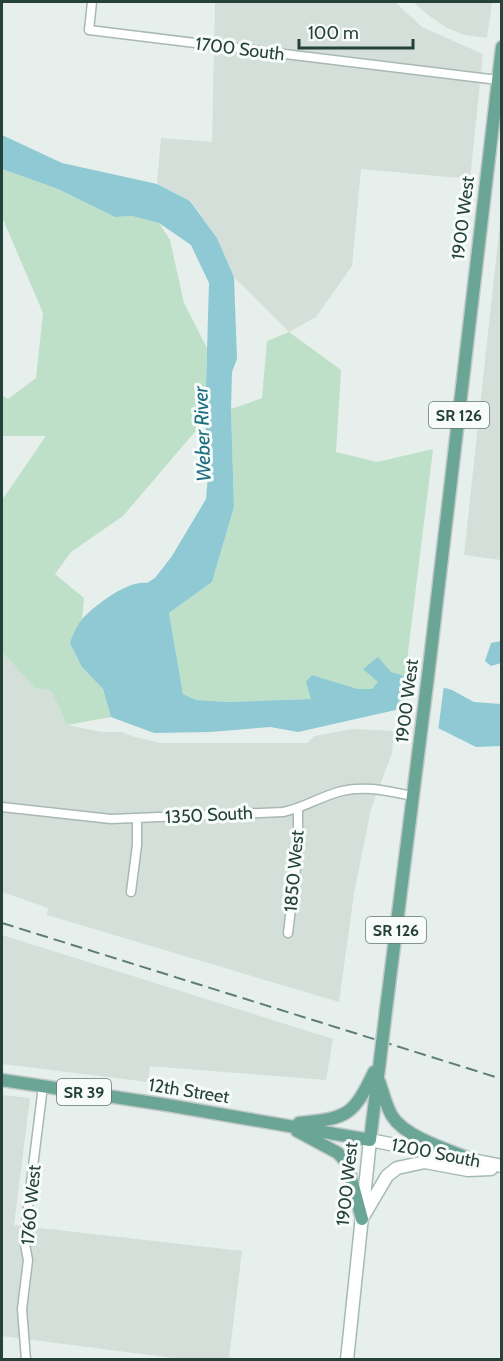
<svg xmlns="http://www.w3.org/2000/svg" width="503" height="1361" font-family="Cabin,sans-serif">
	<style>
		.built { fill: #d4dfda }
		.green { fill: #bfe0c8 }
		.water { fill: #8ec9d4 }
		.pier { fill: #e6efeb }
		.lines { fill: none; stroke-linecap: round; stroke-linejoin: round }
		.minor-casing { stroke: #a8b8b2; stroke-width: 11 }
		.secondary-casing { stroke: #a4bbb3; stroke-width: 15 }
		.primary-casing { stroke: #c2cac8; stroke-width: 15 }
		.minor { stroke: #fff; stroke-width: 8 }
		.secondary { stroke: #fff; stroke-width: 12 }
		.primary { stroke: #6aa596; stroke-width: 12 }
		.rail { stroke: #5f7d75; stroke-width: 2; stroke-dasharray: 12 6; stroke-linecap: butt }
		.primary-bridge-casing { stroke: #c2cac8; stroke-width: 15; stroke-linecap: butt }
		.primary-bridge { stroke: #6aa596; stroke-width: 12 }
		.labels { text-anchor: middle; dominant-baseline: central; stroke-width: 6; stroke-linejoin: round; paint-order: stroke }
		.shield { fill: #f7fbf9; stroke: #637a73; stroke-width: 1.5 }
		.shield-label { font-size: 16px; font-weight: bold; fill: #24423a }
		.street-label { font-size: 18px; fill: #24423a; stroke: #f7fbf9 }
		.water-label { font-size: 20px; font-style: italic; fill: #1c6f80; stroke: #f7fbf9 }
	</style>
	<rect width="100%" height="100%" fill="#e6efeb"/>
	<path class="built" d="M215,2H395L422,27L483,54L470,179L361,169L352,266L316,317L289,332L234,277L217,238L191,201L157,184L161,138L212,142Z
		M413,2H492L487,38L465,35L447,28L428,15Z
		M501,213V560L464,555Z
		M2,652L35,688L51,690L67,725L102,732H122L134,737L161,743H307L315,736L352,729L394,731L392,753L371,809L354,893L339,1002L47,915L48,908L2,892Z
		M2,935L333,1039L326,1080L150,1066L148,1082L2,1064Z
		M2,1095L30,1098L14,1225L242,1251L229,1359H181L2,1336Z"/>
	<path class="green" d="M2,169L58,189L115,217L132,216L159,223L170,240L184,303L207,348L205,420L123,516L71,552L55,574L84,598L82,619L75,631L82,667L103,689L111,717L67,725L51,690L35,688L2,652V500L46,436H2V395L8,399L36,378L43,313L2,217Z
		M289,332L341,370L336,452L377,462L433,449L405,677L391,672L372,689H358L312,675V699L227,702L196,700L183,694L169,613L212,582L234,507L231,409L262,398L267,341Z"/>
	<path class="water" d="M2,135L62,163L157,184L190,201L217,238L234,277L237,359L232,372L231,409L234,507L212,582L169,613L183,694L196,700L227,702L311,699L306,682L312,675L358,689H372L378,682L363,669L378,657L391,672L452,690L474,702L501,704V746L476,747L400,709L298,732L270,727L210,732L154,733L111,717L103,689L82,667L70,643C73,634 77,625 83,618C97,604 128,580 147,583L155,578L172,556L206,499L209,463L205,420L209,283L191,245L159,223L132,216L115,217L58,189L2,169Z
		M501,641V663L491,666L485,661L491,643Z"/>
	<path class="pier" d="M408,675L444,685L438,731L403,714Z"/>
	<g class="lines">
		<defs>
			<path id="minor" d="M92,2L89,30L498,80
				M2,807L111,819L283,812C304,808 321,796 342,791C366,785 390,792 413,796
				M131,892L137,845V819
				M288,933L298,851V810
				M26,1360L22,1309L28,1260L24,1239L43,1086"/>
			<path id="secondary" d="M364,1215L387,1176L397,1168L425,1162L468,1170L491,1169
				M347,1360L370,1140L502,1166"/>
			<path id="primary" d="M386,1010L429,668L502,47
				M2,1080L167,1105L370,1140L380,1060
				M379,1081C383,1092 386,1106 392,1116C406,1138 449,1150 473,1160
				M299,1123C348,1118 353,1116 374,1072
				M297,1131L338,1153L347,1163L362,1219"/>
		</defs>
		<use href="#minor" class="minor-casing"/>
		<use href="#secondary" class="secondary-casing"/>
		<use href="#primary" class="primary-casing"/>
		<use href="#minor" class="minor"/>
		<use href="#secondary" class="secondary"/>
		<use href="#primary" class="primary"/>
		<path class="rail" d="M2,923L502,1079"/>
		<defs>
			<path id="primary-bridge" d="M380,1060L386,1010"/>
		</defs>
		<use href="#primary-bridge" class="primary-bridge-casing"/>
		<use href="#primary-bridge" class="primary-bridge"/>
	</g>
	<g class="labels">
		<g class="shield">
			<rect x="429" y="402" width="60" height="26" rx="4.5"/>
			<rect x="366" y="917" width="60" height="26" rx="4.5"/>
			<rect x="57" y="1079" width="54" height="26" rx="4.5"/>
		</g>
		<g class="shield-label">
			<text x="459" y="415">SR 126</text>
			<text x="396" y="930">SR 126</text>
			<text x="84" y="1092">SR 39</text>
		</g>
		<g class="street-label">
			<text transform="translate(240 49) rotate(7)">1700 South</text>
			<text transform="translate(463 218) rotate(-83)">1900 West</text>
			<text transform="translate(407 701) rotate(-83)">1900 West</text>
			<text transform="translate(209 815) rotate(-3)">1350 South</text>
			<text transform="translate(294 871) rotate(-85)">1850 West</text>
			<text transform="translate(189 1091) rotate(9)">12th Street</text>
			<text transform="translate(436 1153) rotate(11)">1200 South</text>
			<text transform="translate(347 1184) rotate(-84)">1900 West</text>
			<text transform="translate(31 1205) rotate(-85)">1760 West</text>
		</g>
		<g class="water-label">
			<text transform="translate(202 434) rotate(-92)">Weber River</text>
		</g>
	</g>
	<rect width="503" height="1361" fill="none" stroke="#24423a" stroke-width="6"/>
	<path d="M299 39v9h114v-9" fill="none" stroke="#24423a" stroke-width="3"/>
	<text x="308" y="39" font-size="18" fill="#24423a" stroke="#f7fbf9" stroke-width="4.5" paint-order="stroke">100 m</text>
</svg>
